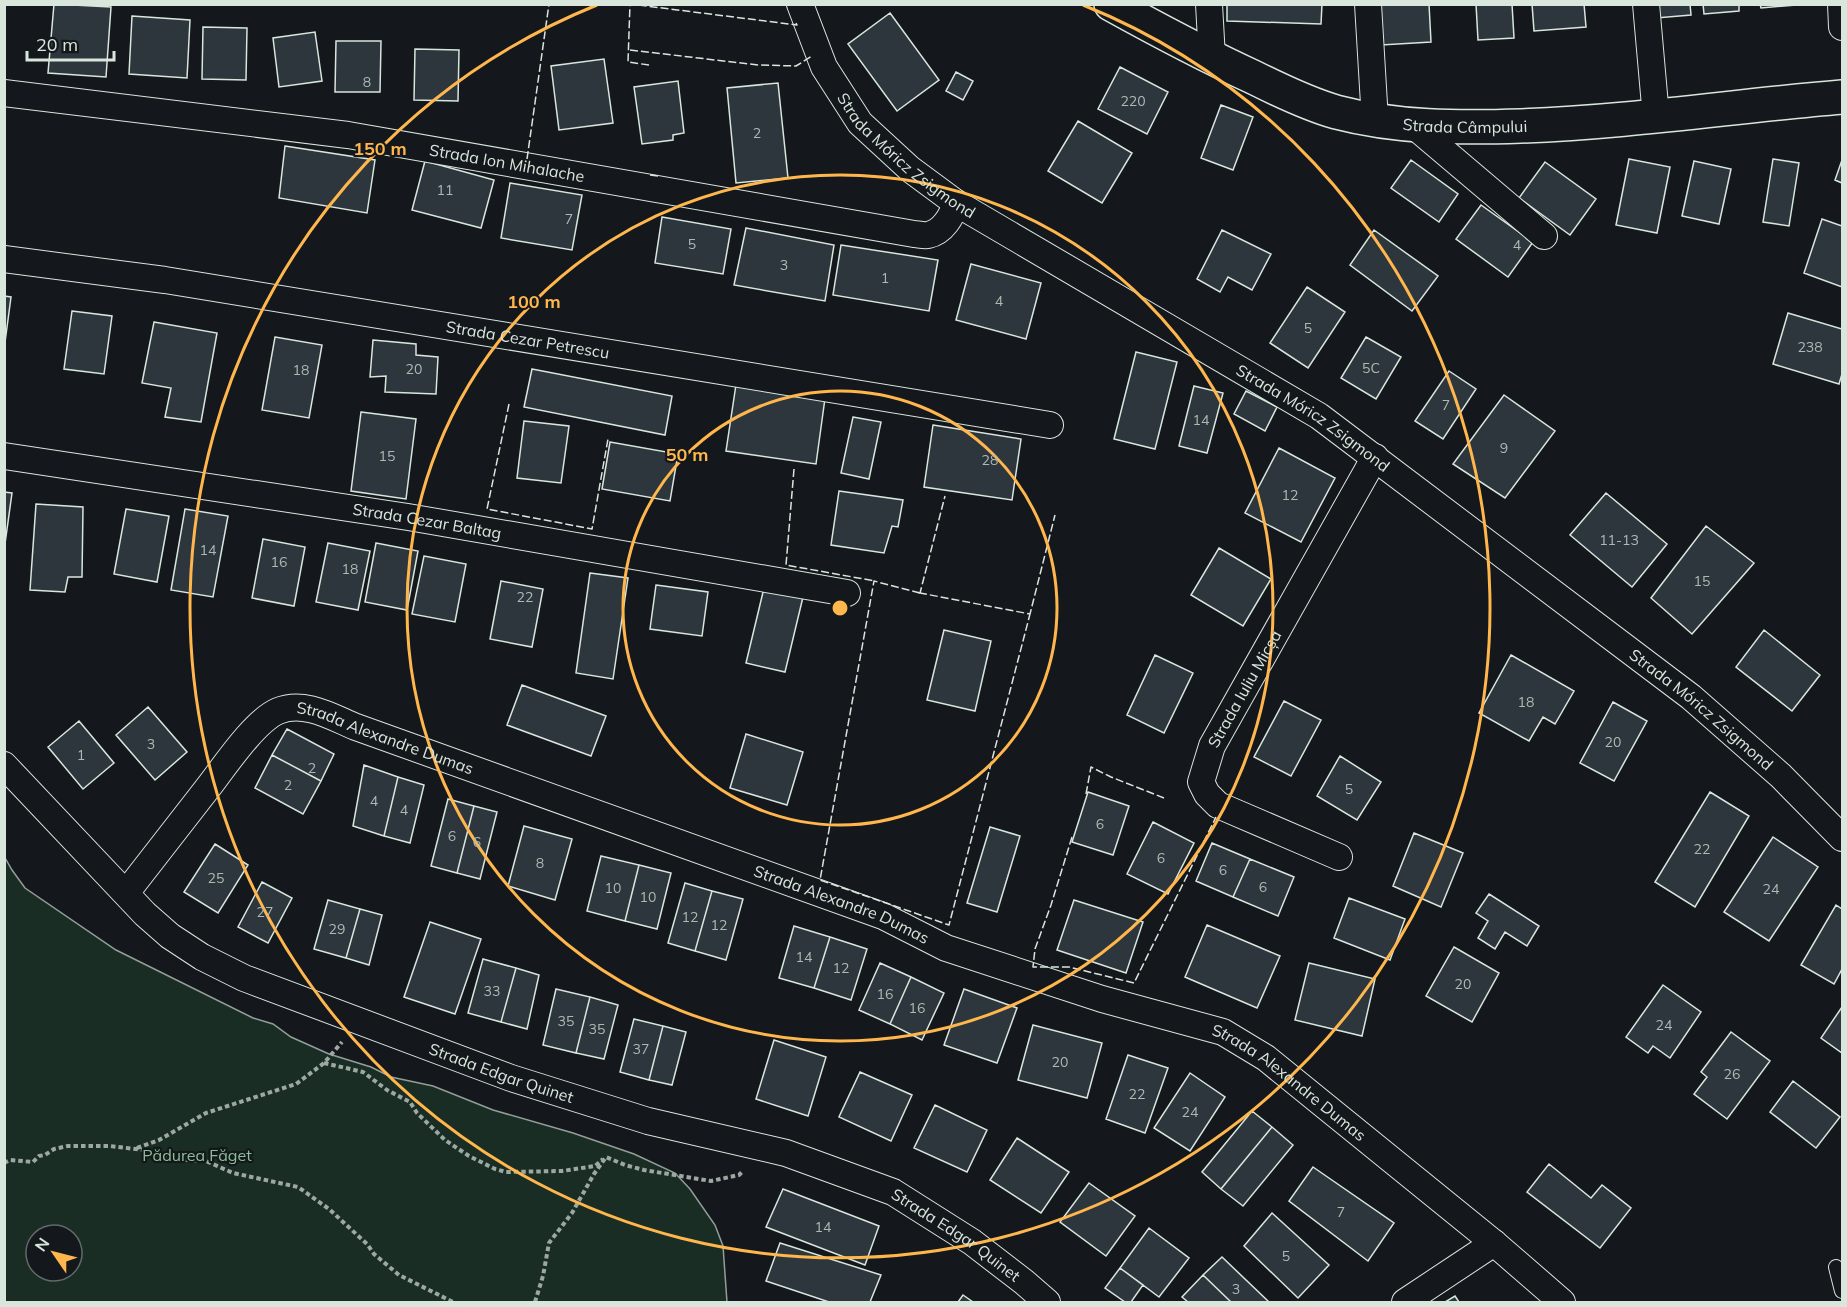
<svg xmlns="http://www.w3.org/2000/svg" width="1847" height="1307" font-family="Mulish,sans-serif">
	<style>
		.green { fill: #1a2d24; stroke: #939e99; stroke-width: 1.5; fill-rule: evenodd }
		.building { fill: #2c363c; stroke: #d8e6dc; stroke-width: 1.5 }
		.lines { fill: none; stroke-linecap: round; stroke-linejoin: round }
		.lane-casing { stroke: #d8e6dc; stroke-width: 16 }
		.street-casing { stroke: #d8e6dc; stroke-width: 28 }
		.secondary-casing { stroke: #d8e6dc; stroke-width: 36 }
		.path { stroke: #9da8a2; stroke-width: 4; stroke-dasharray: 4.5 3; stroke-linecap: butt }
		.lane { stroke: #14181c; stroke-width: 14 }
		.street { stroke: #14181c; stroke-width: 26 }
		.secondary { stroke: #14181c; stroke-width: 33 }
		.fence { stroke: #d8e6dc; stroke-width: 1.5; stroke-dasharray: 8 3; stroke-linecap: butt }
		.ring { fill: none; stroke: #ffb74d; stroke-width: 3 }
		.labels { text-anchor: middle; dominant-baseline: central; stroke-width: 4.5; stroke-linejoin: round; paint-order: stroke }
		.number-label { font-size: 14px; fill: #adbab4 }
		.street-label { font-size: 16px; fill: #d8e6dc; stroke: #14181c }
		.park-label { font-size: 16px; fill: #8ac095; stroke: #14181c }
		.centre { fill: #ffb74d; stroke: #14181c; stroke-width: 3 }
		.ring-label { font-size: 18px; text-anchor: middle; font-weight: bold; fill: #ffb74d; stroke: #14181c; stroke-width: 4.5; stroke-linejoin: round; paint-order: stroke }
	</style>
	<rect width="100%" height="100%" fill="#14181c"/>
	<path class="green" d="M4,856L12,870L25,888L116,950L253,1018L273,1024L291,1037L329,1054L371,1067L391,1077L433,1086L493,1110L573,1133L634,1154L675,1173L690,1189L715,1225L723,1246L727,1302H5ZM36,1235H72V1271H36Z"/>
	<path class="building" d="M54,4L111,7L106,77L48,73Z
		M1227,4H1322L1321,24L1227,21Z
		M1378,4H1429L1431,42L1381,45Z
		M1476,4H1512L1514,38L1478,40Z
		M1532,4H1584L1586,27L1534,31Z
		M1655,4H1690L1691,15L1656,18Z
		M1703,4H1739V11L1704,14Z
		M1760,4H1796V5L1761,8Z
		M890,13L939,80L897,111L848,44Z
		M132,16L190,20L187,78L129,74Z
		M203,27L247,28L246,80L202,79Z
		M315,32L322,81L279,87L273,38Z
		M336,41H381L380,92H335Z
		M415,49L459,50L458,101L414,100Z
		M604,59L613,123L559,130L551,66Z
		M1120,67L1168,92L1147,134L1098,109Z
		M956,72L973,81L963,100L946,91Z
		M678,81L684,133L673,135V140L642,144L634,87Z
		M778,83L788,178L736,183L727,88Z
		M1221,105L1253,117L1233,170L1201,158Z
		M1078,121L1132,153L1102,203L1048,171Z
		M285,146L375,160L367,213L279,198Z
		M1629,159L1670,167L1657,233L1616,225Z
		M1773,159L1799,163L1789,226L1763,222Z
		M1411,160L1458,194L1439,222L1391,188Z
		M1842,160V183L1835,180Z
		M425,161L494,180L481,228L412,210Z
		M1694,161L1731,169L1719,224L1682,216Z
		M1545,162L1596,199L1570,235L1519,198Z
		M510,183L582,195L572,250L501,238Z
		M1481,205L1533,242L1508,277L1456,239Z
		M662,217L731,229L723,274L655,263Z
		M1822,219L1842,226V287L1804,273Z
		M746,228L834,245L825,301L734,285Z
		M1222,230L1271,254L1252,290L1228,277L1220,292L1197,279Z
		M1374,230L1438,276L1412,311L1350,265Z
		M841,245L938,260L929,311L833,295Z
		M971,264L1041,283L1026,339L956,320Z
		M1307,287L1345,312L1308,368L1270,343Z
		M4,296L11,297L4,350Z
		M72,311L112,316L104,374L64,369Z
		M1788,313L1842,329V374L1839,384L1773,364Z
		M154,322L217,333L201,422L165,417L171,388L142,383Z
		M275,337L322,345L309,418L262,410Z
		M1366,337L1401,357L1376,399L1341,378Z
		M373,340L416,344V355L438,357L436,394L385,392L386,376L370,377Z
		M1136,352L1177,362L1155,449L1114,439Z
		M532,369L672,396L665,435L524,407Z
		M1449,371L1476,389L1443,439L1415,421Z
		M737,378L826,391L816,464L726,451Z
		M1194,386L1223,393L1207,453L1179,446Z
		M1246,391L1277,407L1265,431L1234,414Z
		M1504,395L1555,431L1505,498L1453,464Z
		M361,412L416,419L406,499L351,491Z
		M853,417L881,422L869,479L841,473Z
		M524,421L569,426L561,483L517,478Z
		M933,425L1021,439L1012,500L924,487Z
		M610,442L678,454L670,501L602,489Z
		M1279,448L1335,478L1301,542L1245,513Z
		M839,491L903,500L898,527L892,526L884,553L831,545Z
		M4,492L12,493L4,551Z
		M1606,493L1667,544L1632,587L1570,535Z
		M36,504L83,507L82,577H68L65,592L30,590Z
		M126,509L169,516L157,582L114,574Z
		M185,509L228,516L213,597L171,590Z
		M1706,526L1754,563L1692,634L1651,598Z
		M263,539L305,547L294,606L252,598Z
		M328,543L370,551L358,610L316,602Z
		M376,543L418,551L407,610L365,602Z
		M1219,548L1271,579L1243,626L1191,595Z
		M424,556L466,564L455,622L412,614Z
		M590,573L628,578L613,679L576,673Z
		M501,581L543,589L532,647L490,639Z
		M656,585L708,592L702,636L650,629Z
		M764,588L803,597L785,672L746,663Z
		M944,630L991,641L975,711L927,700Z
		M1764,630L1820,675L1792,711L1736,667Z
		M1155,655L1193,673L1164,733L1127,715Z
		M1511,655L1574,691L1555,724L1543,717L1529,741L1479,713Z
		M522,685L606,716L591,756L507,725Z
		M1284,701L1321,720L1291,776L1254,757Z
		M1613,702L1647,721L1614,781L1580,763Z
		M148,707L187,752L155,780L116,735Z
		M79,721L114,763L83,789L48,747Z
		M287,729L334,754L321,781L272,755Z
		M746,734L803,752L787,805L730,788Z
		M272,755L321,781L303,814L255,788Z
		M1340,756L1381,782L1357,820L1317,796Z
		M364,765L398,777L384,836L353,826Z
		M398,777L424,785L410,843L384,836Z
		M1088,792L1129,806L1113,855L1072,842Z
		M1710,792L1749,816L1695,907L1655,882Z
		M448,799L474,806L457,873L431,866Z
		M474,806L497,812L480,879L457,873Z
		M1153,822L1194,843L1168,894L1127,874Z
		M524,826L572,839L555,900L508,886Z
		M990,827L1020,836L997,912L967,903Z
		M1414,833L1463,853L1441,907L1393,886Z
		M1773,837L1818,867L1769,941L1724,912Z
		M1212,843L1250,859L1233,897L1196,881Z
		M215,844L248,865L218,913L184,892Z
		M601,856L639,865L625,921L587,911Z
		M1250,859L1294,877L1278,916L1233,897Z
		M639,865L671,873L657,929L625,921Z
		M262,882L292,898L268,943L238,927Z
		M685,883L712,891L695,951L668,943Z
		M712,891L743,899L726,960L695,951Z
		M1489,894L1539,926L1527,946L1505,932L1495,949L1478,938L1488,921L1476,913Z
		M1349,898L1405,919L1390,960L1334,938Z
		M328,900L360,909L346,958L314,949Z
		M1074,900L1143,922L1126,973L1057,950Z
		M1836,905L1842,909V969L1834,984L1801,965Z
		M360,909L382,915L369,965L346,958Z
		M430,922L481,939L455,1014L404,997Z
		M1207,925L1280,956L1257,1008L1185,977Z
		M794,926L830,937L814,988L779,978Z
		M830,937L867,949L851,1000L814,988Z
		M1454,947L1499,973L1472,1022L1426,996Z
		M483,959L516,968L501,1022L468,1013Z
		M880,963L911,977L890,1024L859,1010Z
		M1309,963L1375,979L1362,1036L1295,1020Z
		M516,968L539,975L527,1029L501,1022Z
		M911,977L944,993L922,1040L890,1024Z
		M1663,985L1701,1012L1670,1058L1653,1046L1648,1053L1626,1037Z
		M556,989L590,997L576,1053L543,1045Z
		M964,989L1017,1008L997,1063L944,1045Z
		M590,997L618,1005L604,1059L576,1053Z
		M1842,1007V1053L1821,1038Z
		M634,1019L663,1026L649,1080L620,1072Z
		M1033,1025L1102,1043L1087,1098L1018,1080Z
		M663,1026L686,1032L672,1085L649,1080Z
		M1731,1032L1770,1061L1727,1119L1694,1094L1707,1077L1701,1072Z
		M774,1040L826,1057L808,1116L756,1099Z
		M1128,1055L1168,1068L1145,1133L1106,1119Z
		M860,1072L912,1095L891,1141L839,1117Z
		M1190,1073L1225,1097L1190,1151L1154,1128Z
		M1793,1081L1840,1117L1816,1148L1770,1112Z
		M935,1105L987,1130L967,1172L914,1148Z
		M1252,1111L1272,1127L1221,1189L1202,1172Z
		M1272,1127L1293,1145L1243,1206L1221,1189Z
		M1017,1138L1069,1172L1041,1213L990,1180Z
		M1549,1164L1591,1198L1602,1185L1631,1208L1600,1248L1527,1192Z
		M1313,1167L1394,1223L1368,1261L1289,1201Z
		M1089,1183L1135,1216L1106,1256L1060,1222Z
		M783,1189L879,1226L865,1265L766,1227Z
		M1272,1213L1329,1265L1298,1298L1244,1246Z
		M1149,1228L1189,1258L1159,1297L1120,1268Z
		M780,1243L881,1275L870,1302H829L766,1281Z
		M1222,1257L1269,1302H1231L1203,1275Z
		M1120,1268L1143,1285L1131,1302H1125L1105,1288Z
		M1203,1275L1231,1302H1188L1182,1297Z
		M963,1295L973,1302H958Z
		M1455,1296L1459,1302H1445Z"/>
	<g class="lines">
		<defs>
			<path id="lane" d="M1836,1267L1842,1291"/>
			<g id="street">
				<path id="s1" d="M800,4L824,67L860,123L910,169L956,203L1319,416L1691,697L1781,776L1842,838"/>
				<path d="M1209,4L1212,58"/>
				<path d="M1368,4L1375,121"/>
				<path d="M1646,4L1656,117"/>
				<path d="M1841,4L1842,27"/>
				<path id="s2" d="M4,93L348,135L914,234C918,234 924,236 928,235C943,232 952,216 956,203"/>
				<path d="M1413,125L1544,236"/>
				<path id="s3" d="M4,259L165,280L1050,425"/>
				<path id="s4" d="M4,456L408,517L847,593"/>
				<path id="s5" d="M4,765L145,914L170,936L202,957L244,978L511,1078L648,1121L786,1153L893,1192L972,1242L1024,1282L1047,1302"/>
				<path id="s6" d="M1339,857L1218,805L1207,794L1201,782L1212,746L1375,457"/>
				<path id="s7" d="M126,893C154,857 182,821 210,785C226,764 255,721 278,711C304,700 332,717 356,727L883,916L946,948L1102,999L1223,1032L1266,1058L1494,1243L1562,1302"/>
				<path d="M1405,1302L1494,1243"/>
			</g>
			<g id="secondary">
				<path id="s8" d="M1111,4C1158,30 1205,55 1253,77C1279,90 1308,104 1336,112C1397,128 1459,128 1521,126C1629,122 1735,106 1842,97"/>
			</g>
		</defs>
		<use href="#lane" class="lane-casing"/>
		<use href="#street" class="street-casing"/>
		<use href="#secondary" class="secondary-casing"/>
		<path class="path" d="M324,1063L363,1072L387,1090L410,1102L417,1113L445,1140L469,1156L495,1169L506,1172L562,1171L595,1166L603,1159
			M137,1148L159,1140L206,1113L296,1084L324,1063L342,1042
			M4,1163L10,1160L33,1162L39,1156L45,1155L54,1149L68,1146H110L144,1150L154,1154L187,1160L206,1161L233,1173L298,1187L329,1209L367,1244L374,1254L399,1275L453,1302
			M535,1302L543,1276L549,1243L572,1213L594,1174L606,1157L625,1165L644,1170L711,1181L739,1175L743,1171"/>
		<use href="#lane" class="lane"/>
		<use href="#street" class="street"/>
		<use href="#secondary" class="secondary"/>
		<path class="fence" d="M630,50L758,65L796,66L812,56
			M649,65L628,62L630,4L797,25L796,23
			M527,159L549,4
			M650,175L659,176
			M509,404L487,509L592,529L608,439
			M794,469L786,565L875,581
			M920,592V593L1030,614L1055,515
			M918,593H920L945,496
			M920,593L874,581L820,880L949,925L1030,614
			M1086,794L1091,767L1111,777L1164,798
			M1072,837L1051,905L1035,949L1033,967H1069L1134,983L1216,817"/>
	</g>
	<g class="ring">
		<circle cx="840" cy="608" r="217"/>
		<circle cx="840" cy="608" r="433"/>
		<path d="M1083 5A650 650 0 1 1 597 5"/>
	</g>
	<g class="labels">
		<g class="number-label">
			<text x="367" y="82">8</text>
			<text x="1133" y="101">220</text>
			<text x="757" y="133">2</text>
			<text x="445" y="190">11</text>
			<text x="569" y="219">7</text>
			<text x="692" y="244">5</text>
			<text x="1517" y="245">4</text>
			<text x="784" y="265">3</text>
			<text x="885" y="278">1</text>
			<text x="999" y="301">4</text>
			<text x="1308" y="328">5</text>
			<text x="1810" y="347">238</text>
			<text x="1371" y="368">5C</text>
			<text x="414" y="369">20</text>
			<text x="301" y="370">18</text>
			<text x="1446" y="405">7</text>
			<text x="1201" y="420">14</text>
			<text x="1504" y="448">9</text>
			<text x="387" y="456">15</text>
			<text x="990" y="460">28</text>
			<text x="1290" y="495">12</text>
			<text x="1619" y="540">11-13</text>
			<text x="208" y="550">14</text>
			<text x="279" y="562">16</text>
			<text x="350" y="569">18</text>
			<text x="1702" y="581">15</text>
			<text x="525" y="597">22</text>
			<text x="1526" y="702">18</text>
			<text x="1613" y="742">20</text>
			<text x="151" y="744">3</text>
			<text x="81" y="755">1</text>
			<text x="312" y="768">2</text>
			<text x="288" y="785">2</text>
			<text x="1349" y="789">5</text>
			<text x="374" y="801">4</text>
			<text x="404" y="810">4</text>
			<text x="1100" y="824">6</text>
			<text x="452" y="836">6</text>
			<text x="477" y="842">6</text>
			<text x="1702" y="849">22</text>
			<text x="1161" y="858">6</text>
			<text x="540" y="863">8</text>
			<text x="1223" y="870">6</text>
			<text x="216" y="878">25</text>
			<text x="1263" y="887">6</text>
			<text x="613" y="888">10</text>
			<text x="1771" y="889">24</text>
			<text x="648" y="897">10</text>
			<text x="265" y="912">27</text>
			<text x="690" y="917">12</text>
			<text x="719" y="925">12</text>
			<text x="337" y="929">29</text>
			<text x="804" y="957">14</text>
			<text x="841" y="968">12</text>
			<text x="1463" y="984">20</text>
			<text x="492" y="991">33</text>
			<text x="885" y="994">16</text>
			<text x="917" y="1008">16</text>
			<text x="566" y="1021">35</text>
			<text x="1664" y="1025">24</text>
			<text x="597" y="1029">35</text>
			<text x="641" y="1049">37</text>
			<text x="1060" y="1062">20</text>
			<text x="1732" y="1074">26</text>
			<text x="1137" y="1094">22</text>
			<text x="1190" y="1112">24</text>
			<text x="1341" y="1212">7</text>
			<text x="823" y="1227">14</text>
			<text x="1286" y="1256">5</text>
			<text x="1236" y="1289">3</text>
		</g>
		<g class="street-label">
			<text stroke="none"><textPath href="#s8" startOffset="380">Strada Câmpului</textPath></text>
			<text stroke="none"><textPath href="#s1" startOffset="190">Strada Móricz Zsigmond</textPath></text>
			<text stroke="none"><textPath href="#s2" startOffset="508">Strada Ion Mihalache</textPath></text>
			<text stroke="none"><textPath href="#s3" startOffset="530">Strada Cezar Petrescu</textPath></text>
			<text stroke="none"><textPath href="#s1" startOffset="676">Strada Móricz Zsigmond</textPath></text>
			<text stroke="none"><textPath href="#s4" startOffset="428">Strada Cezar Baltag</textPath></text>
			<text stroke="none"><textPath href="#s6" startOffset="264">Strada Iuliu Micșa</textPath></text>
			<text stroke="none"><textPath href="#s1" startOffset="1162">Strada Móricz Zsigmond</textPath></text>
			<text stroke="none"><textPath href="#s7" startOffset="351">Strada Alexandre Dumas</textPath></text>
			<text stroke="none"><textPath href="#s7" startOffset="837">Strada Alexandre Dumas</textPath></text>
			<text stroke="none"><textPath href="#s5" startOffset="598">Strada Edgar Quinet</textPath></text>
			<text stroke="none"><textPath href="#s7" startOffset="1323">Strada Alexandre Dumas</textPath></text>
			<text stroke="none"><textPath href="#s5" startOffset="1084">Strada Edgar Quinet</textPath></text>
		</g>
		<g class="park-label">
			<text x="197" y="1155">Pădurea Făget</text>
		</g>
	</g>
	<circle cx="840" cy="608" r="9" class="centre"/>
	<g class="ring-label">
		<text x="380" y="155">150 m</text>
		<text x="534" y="308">100 m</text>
		<text x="687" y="461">50 m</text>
	</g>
	<rect width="1847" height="1307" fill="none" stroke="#d8e6dc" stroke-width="12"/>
	<g transform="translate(54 1253) rotate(305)"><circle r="28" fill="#14181c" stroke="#626a69" stroke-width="1.5"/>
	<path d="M0-4.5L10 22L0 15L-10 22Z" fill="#ffb74d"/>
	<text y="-9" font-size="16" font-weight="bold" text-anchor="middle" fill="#d8e6dc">N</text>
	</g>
	<path d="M27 51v9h87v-9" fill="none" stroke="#d8e6dc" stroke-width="3"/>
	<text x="36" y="51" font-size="18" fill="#d8e6dc" stroke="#14181c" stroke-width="4.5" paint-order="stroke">20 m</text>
</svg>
